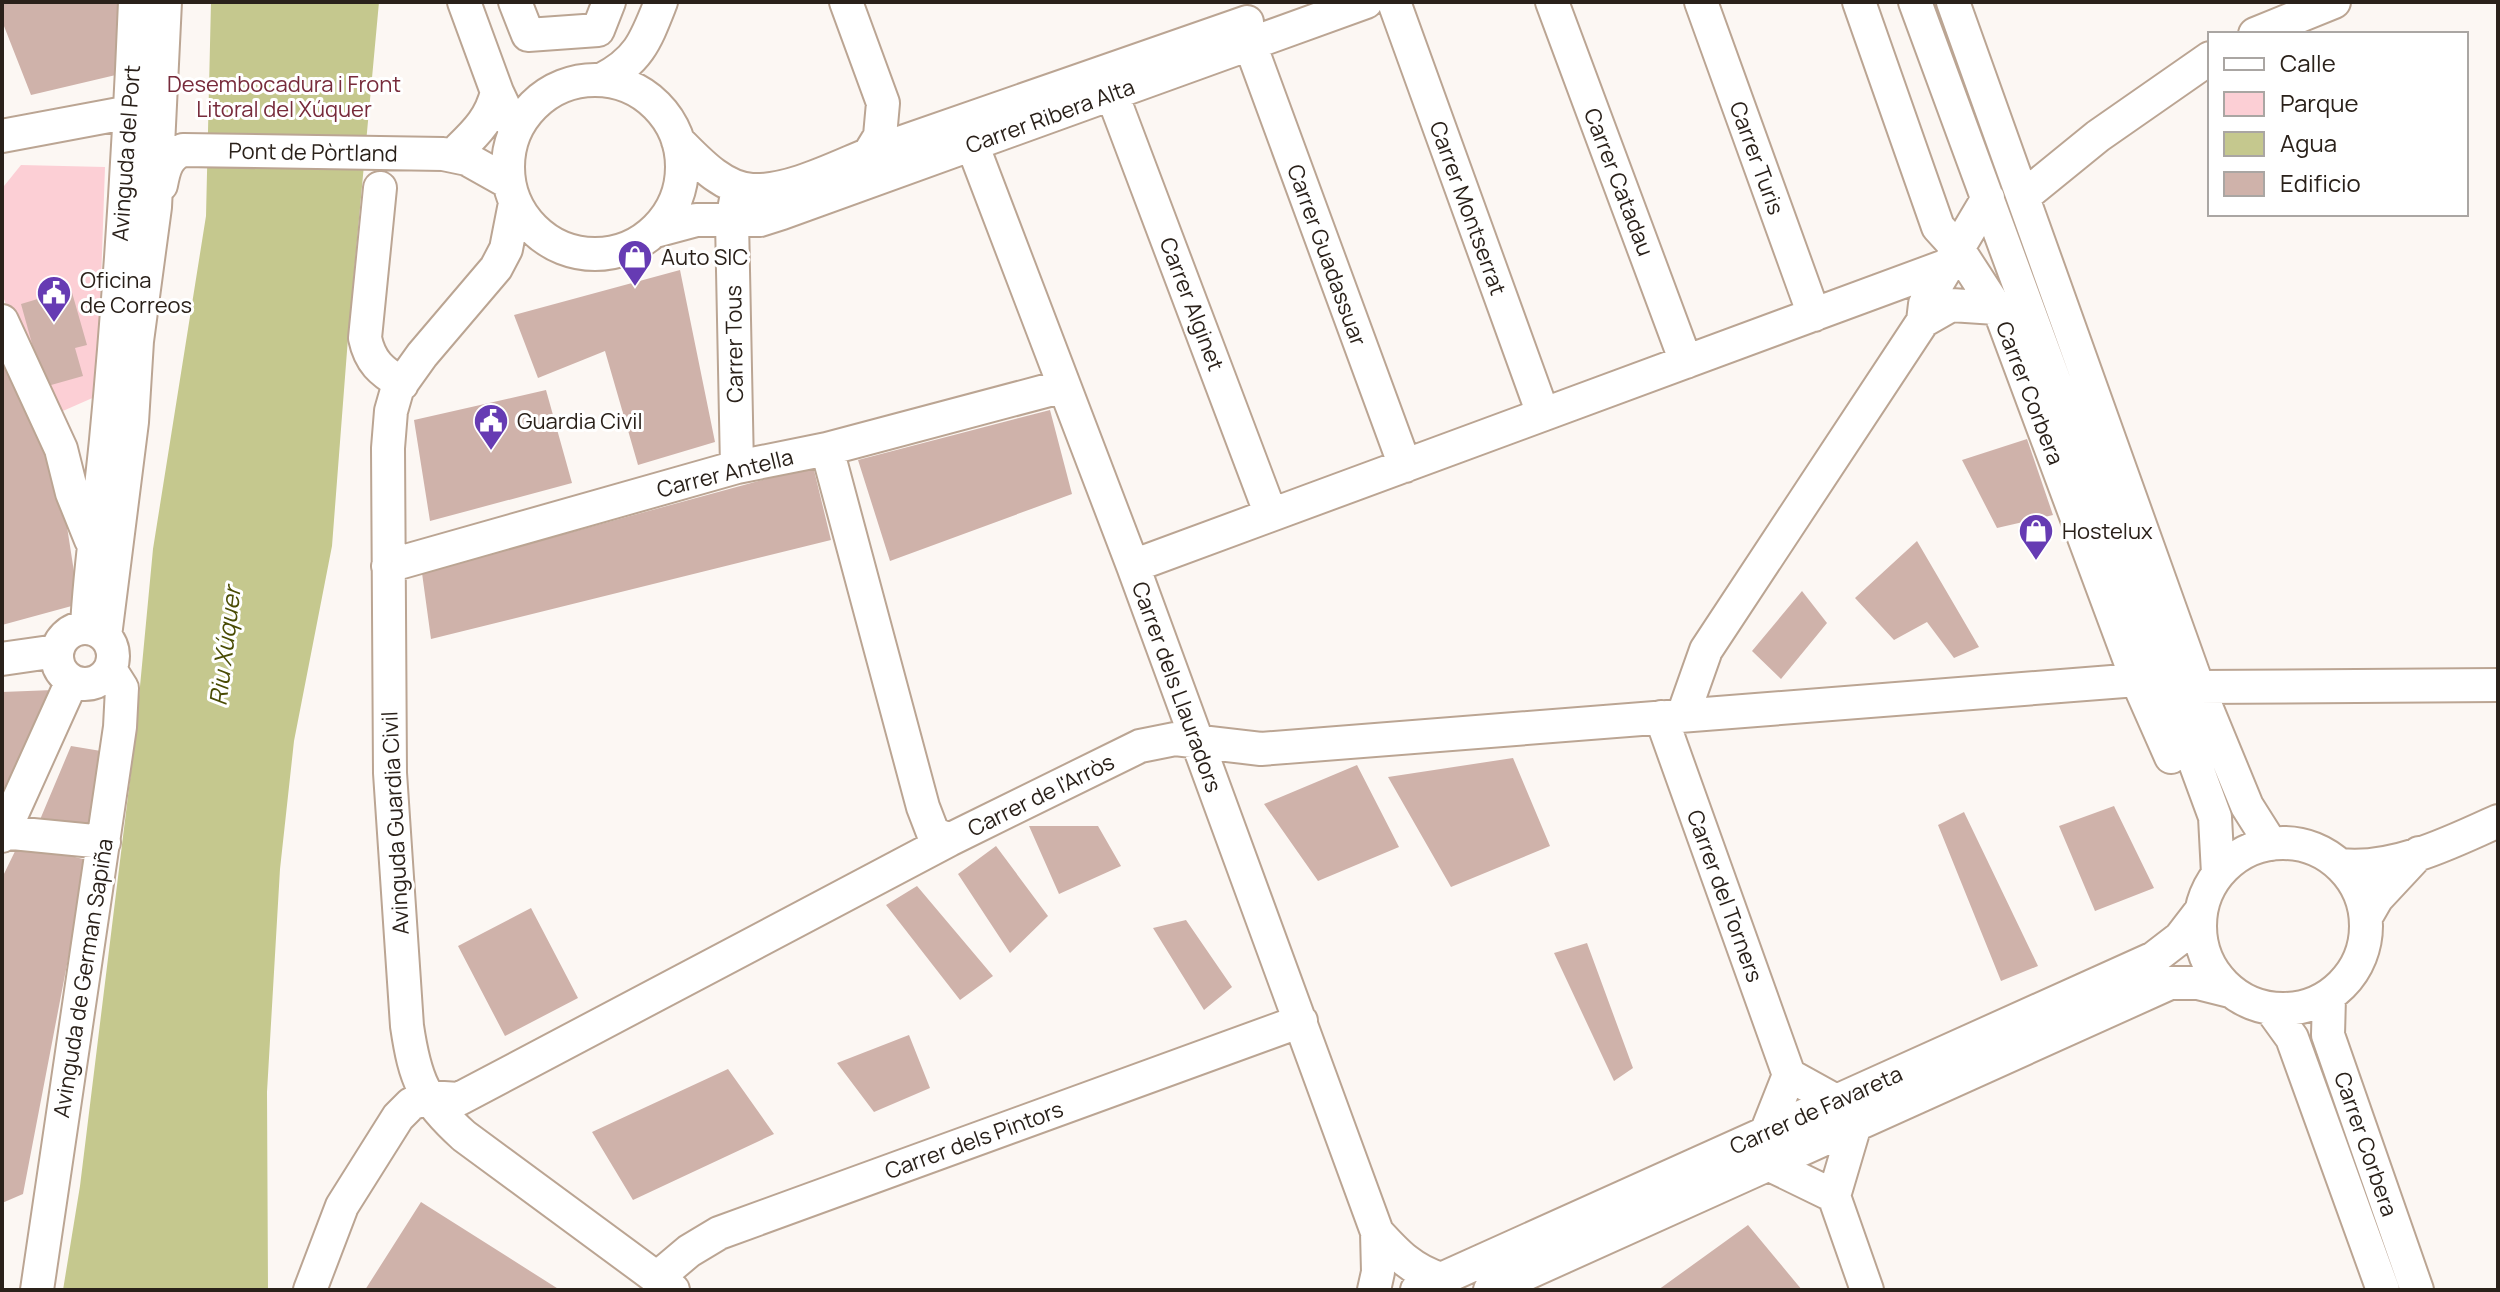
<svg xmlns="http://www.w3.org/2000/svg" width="2500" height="1292" font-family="Manrope,sans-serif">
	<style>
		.green { fill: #fccfd5 }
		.water { fill: #c5c88e }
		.building { fill: #cfb2aa }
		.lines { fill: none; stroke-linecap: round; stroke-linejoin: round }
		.minor-casing { stroke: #bba593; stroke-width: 36 }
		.minor { stroke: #fff; stroke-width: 32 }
		.labels { text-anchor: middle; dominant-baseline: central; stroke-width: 6; stroke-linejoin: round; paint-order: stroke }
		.park-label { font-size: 22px; fill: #772b3b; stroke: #fff }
		.street-label { font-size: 22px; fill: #2a211a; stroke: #fff }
		.poi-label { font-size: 22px; fill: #2a211a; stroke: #fff; text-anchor: start }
		.water-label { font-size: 24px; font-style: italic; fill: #494b03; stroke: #fff }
	</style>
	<rect width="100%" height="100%" fill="#fcf7f3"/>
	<path class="green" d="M21,165L105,167L97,396L56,414L27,359L2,294L4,186Z"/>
	<path class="water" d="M211,2H379L348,338L332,546L294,741L280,869L267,1092L268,1290H63L80,1186L135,739L153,549L206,216Z"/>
	<path class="building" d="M2,2H121L120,74L31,95L2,21Z
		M680,270L715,442L638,465L605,351L538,378L514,315Z
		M71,289L87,345L75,348L83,376L44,387L21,304Z
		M2,351L57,462L79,604L2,625Z
		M546,390L572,483L430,521L414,420Z
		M1050,410L1072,494L890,561L858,460Z
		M2027,439L2053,515L1997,528L1962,460Z
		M813,466L831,540L431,639L422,573Z
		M1917,541L1979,647L1954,658L1927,622L1894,640L1855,598Z
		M1802,591L1827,623L1781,679L1752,651Z
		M53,690L2,797V692Z
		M71,746L101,751L89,830L39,822Z
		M1513,758L1550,846L1451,887L1388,777Z
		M1357,765L1399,847L1318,881L1264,804Z
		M2114,806L2154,888L2095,911L2059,826Z
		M1964,812L2038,966L2001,981L1938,825Z
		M1029,826H1098L1121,866L1059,894Z
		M19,843L87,860L23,1194L2,1203V878Z
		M996,846L1048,916L1010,953L958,874Z
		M917,886L993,976L960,1000L886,905Z
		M531,908L578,998L505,1036L458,946Z
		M1186,920L1232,987L1204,1010L1153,928Z
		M1587,943L1633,1068L1614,1081L1554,953Z
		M909,1035L930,1088L874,1112L837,1063Z
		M728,1069L774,1134L633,1200L592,1132Z
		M421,1202L560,1290H365Z
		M1748,1225L1802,1290H1658Z"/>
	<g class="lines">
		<defs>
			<path id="minor" d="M464,2L497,92L515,130
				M515,2L528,35L598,30L609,2
				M846,2L883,103L880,136L869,154
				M1394,2L1543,414
				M1552,2L1686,362
				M1701,2L1814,315
				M1859,2L1938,227L1958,249L2002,317L2137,680L2171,757
				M1915,2L2215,817L2218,874
				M1953,2L2198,687L2247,806L2271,844
				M2255,34L2334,2
				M1250,44L1405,466
				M508 167a87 87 0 1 1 174 0a87 87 0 1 1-174 0Z
				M601,80C639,61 646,40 661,2
				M1112,94L1271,515
				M2,136L130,112
				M678,141C698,161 722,188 752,190C794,192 846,162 885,148C1006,106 1126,64 1247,22
				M972,144L1133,566L1377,1232
				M459,149C478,131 491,117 497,92
				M161,185C164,169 167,156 183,150L443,154L467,159L508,182
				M380,188L365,338C370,362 381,371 402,384
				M2023,197L2098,136L2210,58
				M736,199L732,221L737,467
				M515,203L506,249L496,268L422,355L397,390L391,411L388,448L390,773L407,1026C415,1080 423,1099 464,1136L673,1290
				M655,231L696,220H760L782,213L1366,2
				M2,321L61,449L72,493L91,540
				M1923,321L1951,305L1996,308
				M827,449L923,807L933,833L949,840
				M388,566L737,467L827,449L1064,386
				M1133,566L1948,265
				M87,627C90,564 100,503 106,440C120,294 129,148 135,2
				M57 656a28 28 0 1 1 56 0a28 28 0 1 1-56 0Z
				M105,636L132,422L137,341L155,207L165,2
				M2,659L57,651
				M2198,687L2498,685
				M1683,715L1706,650L1923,321L1925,304L1988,198
				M1661,717L1789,1075
				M2,832L104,842
				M2,836L72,681
				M2200 926a83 83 0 1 1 166 0a83 83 0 1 1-166 0Z
				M2340,865C2393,871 2450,843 2498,821
				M2366,917L2377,898L2419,853
				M2329,997L2328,1035L2417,1290
				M2271,1009L2292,1038L2383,1290
				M1766,1133L1789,1075L1836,1101
				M1768,1164L1834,1196L1855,1125
				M1834,1196L1867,1290
				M657,1278L689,1251L719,1233L1301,1021
				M37,1290L120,727L122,688L110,669
				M310,1290L342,1206L398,1117L411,1104L428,1097L459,1099L949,840L1140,746L1175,739L1261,749L2137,680
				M1374,1290L1378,1272L1377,1232C1397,1254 1412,1270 1441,1279
				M1417,1290L2154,958L2180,938L2200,912
				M1490,1290L2170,983H2198L2230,991"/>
		</defs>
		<use href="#minor" class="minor-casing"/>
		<use href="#minor" class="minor"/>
	</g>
	<defs>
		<symbol id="shop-pin" viewBox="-11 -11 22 30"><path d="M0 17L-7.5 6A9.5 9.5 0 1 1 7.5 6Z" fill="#663bb3" stroke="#fff"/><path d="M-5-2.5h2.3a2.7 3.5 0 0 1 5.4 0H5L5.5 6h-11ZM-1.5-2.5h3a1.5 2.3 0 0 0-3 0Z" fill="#fff"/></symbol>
		<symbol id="civic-pin" viewBox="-11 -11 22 30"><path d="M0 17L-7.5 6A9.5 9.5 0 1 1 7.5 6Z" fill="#663bb3" stroke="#fff"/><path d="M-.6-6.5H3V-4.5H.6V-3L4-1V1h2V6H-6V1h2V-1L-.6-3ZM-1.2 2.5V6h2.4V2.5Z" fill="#fff"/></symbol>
	</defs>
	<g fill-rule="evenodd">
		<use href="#shop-pin" x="615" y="237" width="40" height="54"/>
		<use href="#civic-pin" x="34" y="273" width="40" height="54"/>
		<use href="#civic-pin" x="471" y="401" width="40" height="54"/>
		<use href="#shop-pin" x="2016" y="511" width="40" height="54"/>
	</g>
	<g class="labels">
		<g class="park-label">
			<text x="284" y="84">Desembocadura i Front<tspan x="284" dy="25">Litoral del Xúquer</tspan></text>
		</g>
		<g class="street-label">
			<text transform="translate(1050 116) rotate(-20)">Carrer Ribera Alta</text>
			<text transform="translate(313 152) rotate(1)">Pont de Pòrtland</text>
			<text transform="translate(126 153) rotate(-86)">Avinguda del Port</text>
			<text transform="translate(1757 158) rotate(70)">Carrer Turis</text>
			<text transform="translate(1619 182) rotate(69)">Carrer Catadau</text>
			<text transform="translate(1468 208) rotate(70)">Carrer Montserrat</text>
			<text transform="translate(1327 255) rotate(70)">Carrer Guadassuar</text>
			<text transform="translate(1192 304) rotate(69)">Carrer Alginet</text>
			<text transform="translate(734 344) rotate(-91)">Carrer Tous</text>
			<text transform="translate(2030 393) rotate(69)">Carrer Corbera</text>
			<text transform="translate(725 473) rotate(-14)">Carrer Antella</text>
			<text transform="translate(1177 687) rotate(70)">Carrer dels Llauradors</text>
			<text transform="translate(1041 795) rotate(-26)">Carrer de l'Arròs</text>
			<text transform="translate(395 823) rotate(-93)">Avinguda Guardia Civil</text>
			<text transform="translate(1725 896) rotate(70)">Carrer del Torners</text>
			<text transform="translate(83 978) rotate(-81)">Avinguda de German Sapiña</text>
			<text transform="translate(1816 1110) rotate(-24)">Carrer de Favareta</text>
			<text transform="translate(974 1140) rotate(-20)">Carrer dels Pintors</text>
			<text transform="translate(2366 1144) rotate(71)">Carrer Corbera</text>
		</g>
		<g class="poi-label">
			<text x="661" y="257">Auto SIC</text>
			<text x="80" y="280">Oficina<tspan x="80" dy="25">de Correos</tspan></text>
			<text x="517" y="421">Guardia Civil</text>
			<text x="2062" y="531">Hostelux</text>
		</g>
		<g class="water-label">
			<text transform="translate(224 646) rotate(-83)">Riu Xúquer</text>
		</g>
	</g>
	<rect width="2500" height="1292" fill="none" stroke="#2a211a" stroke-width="8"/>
	<rect x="2208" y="32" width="260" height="184" fill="#ffffff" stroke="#aaa6a3" stroke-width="2"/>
	<rect x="2224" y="58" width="40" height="12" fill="#ffffff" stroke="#aaa6a3" stroke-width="2"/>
	<text x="2280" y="72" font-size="24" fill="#2a211a">Calle</text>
	<rect x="2224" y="92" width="40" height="24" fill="#fccfd5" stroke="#aaa6a3" stroke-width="2"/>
	<text x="2280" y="112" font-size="24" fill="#2a211a">Parque</text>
	<rect x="2224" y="132" width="40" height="24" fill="#c5c88e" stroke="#aaa6a3" stroke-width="2"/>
	<text x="2280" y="152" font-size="24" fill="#2a211a">Agua</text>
	<rect x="2224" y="172" width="40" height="24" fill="#cfb2aa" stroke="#aaa6a3" stroke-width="2"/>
	<text x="2280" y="192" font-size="24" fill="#2a211a">Edificio</text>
</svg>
